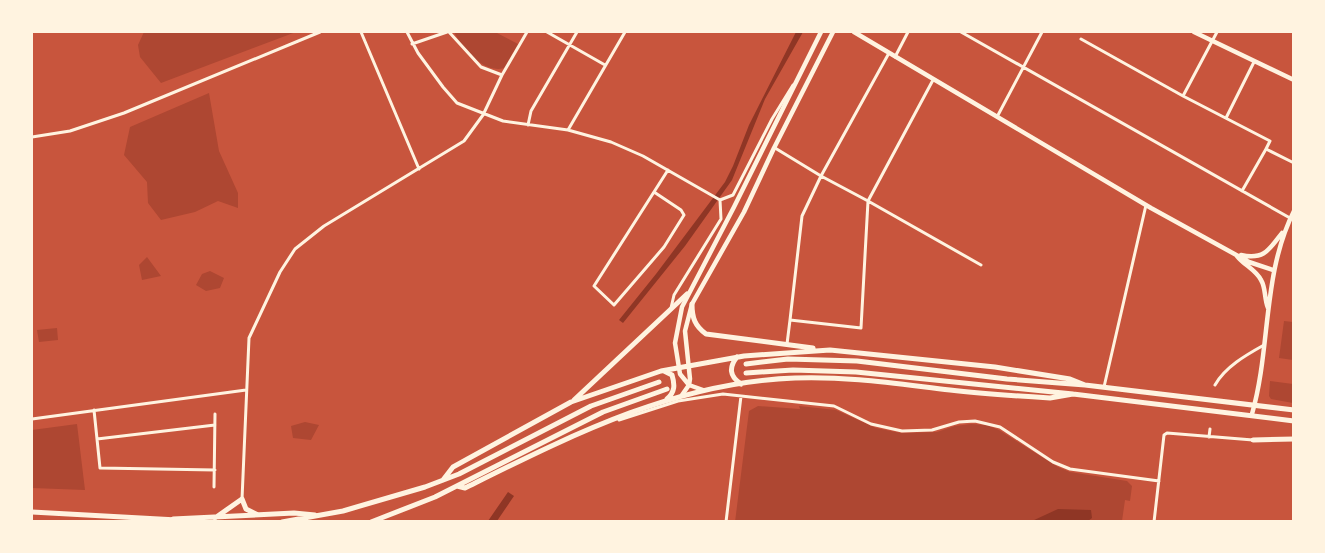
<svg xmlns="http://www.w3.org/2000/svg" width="1325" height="553" font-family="'IBM Plex Serif',serif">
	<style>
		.green { fill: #ae4732 }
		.water { fill: #8f3625 }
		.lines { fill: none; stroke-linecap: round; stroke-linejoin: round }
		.minor { stroke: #fff3e0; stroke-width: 3 }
		.tertiary { stroke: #fff3e0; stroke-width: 4.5 }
		.secondary { stroke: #fff3e0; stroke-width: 4.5 }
		.trunk { stroke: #fff3e0; stroke-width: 5 }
	</style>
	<rect width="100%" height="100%" fill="#c8553d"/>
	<path class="green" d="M144,32H296L161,83L140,57L138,45Z
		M454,32H495L518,44L504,68C484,74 462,48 454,32Z
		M209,93L219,151L238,193V208L218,201L195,212L161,220L148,203L147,182L124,155L130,127Z
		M147,257L161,276L142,280L139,265Z
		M210,271L224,278L220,288L206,291L196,285L202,274Z
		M1284,321L1293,322V360L1279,358Z
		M57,328L58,340L39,342L37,330Z
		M1270,381L1293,384V403L1271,399L1269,396Z
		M758,406L800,409L799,406L836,410L876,428L901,433L937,432L955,426L971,424L987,425L999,430L1058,467L1070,472L1127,481L1132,486L1130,501L1125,500L1122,521L735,522L749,411Z
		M305,422L319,425L311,440L293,438L291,426Z
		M77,424L85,490L32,488V430Z"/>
	<path class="water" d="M796,32H803L765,99L732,180L685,246L623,323L619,320L656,274L725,182L733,166L749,125Z
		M508,492L514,496L497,521H488Z
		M1058,509L1091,510L1092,518L1088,521H1032Z"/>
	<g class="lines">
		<path class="minor" d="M361,32L419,169
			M407,32L418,53L443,87L457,103L503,121L568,130L611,142L643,156L720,200L733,195L772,119L793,85
			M449,32L481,67L502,75
			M547,32L605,65
			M961,32L1290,218
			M1081,39L1183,96L1270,141L1266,149L1294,163
			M412,44L447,32
			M895,57L908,32
			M1183,96L1217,32
			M997,117L1042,32
			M1226,118L1254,62
			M528,125L531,111L577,32
			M568,130L625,32
			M32,137L70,131L124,113L320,32
			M775,148L821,176L868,201L933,80
			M1242,191L1266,149
			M654,192L681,210L684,215L664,247L614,305L594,286L668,170
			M671,308L674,295L721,219L720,200
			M790,320L802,216L821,176L889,53
			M787,344L790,320L861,328L868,201L981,265
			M1215,385C1225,367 1246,355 1264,345
			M1104,387L1146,205
			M94,410L100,468L215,470
			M32,419L246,390
			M619,420L678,401L723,394L834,406L871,424L902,431L932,430L959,422L975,421L1000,427L1053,462L1070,469L1159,481
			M1209,437L1210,429
			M97,439L215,425
			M214,487L215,414
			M242,499L249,338L280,272L295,249L324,226L464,141L483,115L502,75L527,32
			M726,522L741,396
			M1154,522L1164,435L1167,433L1253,440"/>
		<path class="tertiary" d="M854,32L1151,208L1249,262L1273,270
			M1194,32L1294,80
			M1241,255C1264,260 1269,250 1282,233
			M1237,256C1244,265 1256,270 1261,280C1266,288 1264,298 1268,308
			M1252,414C1271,348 1262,274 1294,211"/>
		<path class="secondary" d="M703,390L689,385L680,374L675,343L682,307L734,207L821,32
			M682,395L689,385L690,379L685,331L692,304L744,212L774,148L833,32"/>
		<path class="trunk" d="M692,304C692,318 695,326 706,334L813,348
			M737,357C729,367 729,376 741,384
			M746,364L788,359L857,361L1007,379L1085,385L1294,410
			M664,371L672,375C675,385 675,392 667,399
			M746,373L793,370L856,372L1073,394L1294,421
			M574,400L687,294
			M1253,440L1294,439
			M443,480L453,467L571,402L661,371L744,356L830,350L995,367L1070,379L1085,385
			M457,486L465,488C570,436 675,382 795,378C847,376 898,384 950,390C983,394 1016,396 1050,398L1073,394
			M32,512L177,520
			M215,518L242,499L246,509L258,515
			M173,519L294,513L315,515
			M282,522L343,511L425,487L459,474L591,406L659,382
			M371,522L435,497L603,412L667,389"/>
	</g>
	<rect width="1325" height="553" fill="none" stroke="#fff3e0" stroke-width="66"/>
</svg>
